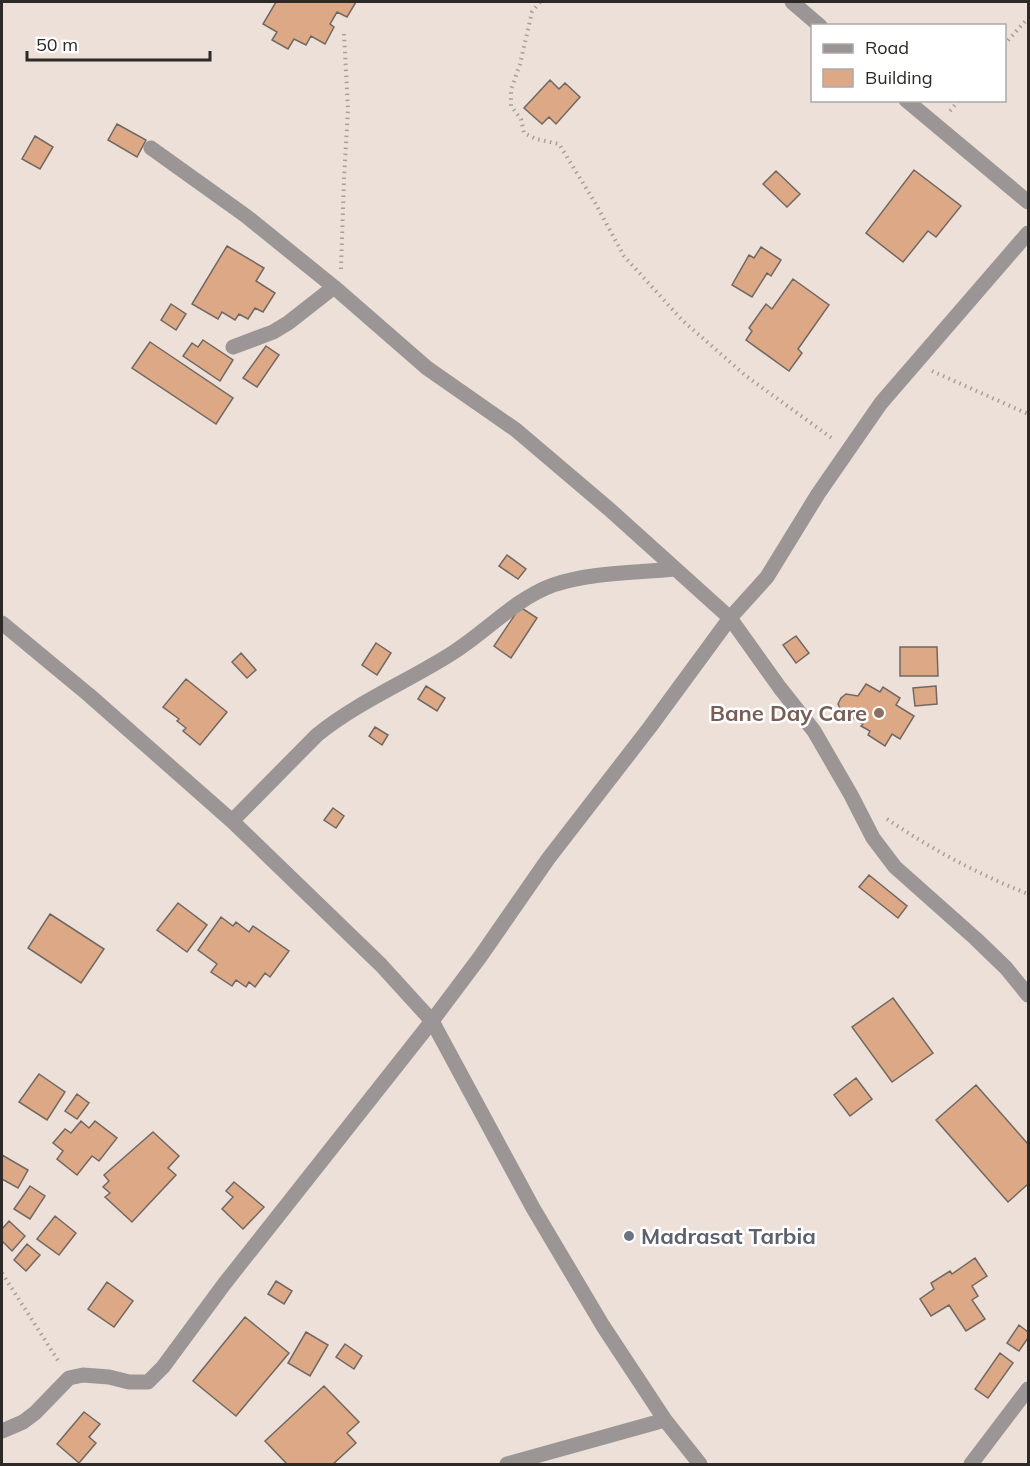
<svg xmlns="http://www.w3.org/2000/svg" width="1030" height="1466" font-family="Mulish,sans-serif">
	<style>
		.building { fill: #dca885; stroke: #726862; stroke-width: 1.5 }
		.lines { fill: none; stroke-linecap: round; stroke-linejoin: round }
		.path { stroke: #a89f99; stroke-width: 4; stroke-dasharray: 1.5 4.5; stroke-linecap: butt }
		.street { stroke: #9b9595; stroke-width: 15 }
		.education-dot { fill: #8d6e63; stroke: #fff; stroke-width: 2 }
		.worship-dot { fill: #6b7280; stroke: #fff; stroke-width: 2 }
		.labels { text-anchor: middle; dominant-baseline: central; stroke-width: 5; stroke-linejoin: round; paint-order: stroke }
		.education-label { font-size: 22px; font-weight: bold; fill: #785e54; stroke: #fff; text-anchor: end }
		.worship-label { font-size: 22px; font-weight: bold; fill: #5b616d; stroke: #fff; text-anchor: start }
	</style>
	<rect width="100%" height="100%" fill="#ece0d9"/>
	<path class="building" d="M276,2H356L347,17L337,12L330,24L334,27L325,44L311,36L306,45L294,39L288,49L272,40L277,32L263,24Z
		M550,80L559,89L565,83L580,97L556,124L549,117L542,124L524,108Z
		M117,124L146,140L137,157L108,140Z
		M35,136L53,147L40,169L22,159Z
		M914,170L961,206L936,237L928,231L903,262L866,233Z
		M776,171L800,194L787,207L763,184Z
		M227,246L264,268L256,281L275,293L263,312L255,308L248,319L239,314L235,320L222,312L218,319L192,304Z
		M761,247L781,260L771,276L767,273L752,297L732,285L749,255L754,258Z
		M793,279L829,305L798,349L802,353L789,371L746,340L752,331L749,328L766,304L772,309Z
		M171,304L186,314L176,330L161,320Z
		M203,340L233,360L220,381L183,356L192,343L198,347Z
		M150,342L233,398L216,424L132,368Z
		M266,346L279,355L257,387L243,378Z
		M507,555L526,569L518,579L499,566Z
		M520,607L537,618L511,658L494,646Z
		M796,636L809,653L796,663L783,645Z
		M376,643L391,653L377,675L362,665Z
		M900,647H937L938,676H900Z
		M241,653L256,670L247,678L232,662Z
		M186,679L227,712L200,745L183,731L186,728L177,721L179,719L163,707Z
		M866,684L880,692L883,687L900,698L896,705L914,716L900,739L892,734L885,746L868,735L870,731L861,726L863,724L841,711L838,704L841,698L846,694L858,696Z
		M426,686L445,698L437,711L418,699Z
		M936,686L937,704L915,706L913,688Z
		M375,727L388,735L382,745L369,736Z
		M333,808L344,816L336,828L324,820Z
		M869,875L907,906L898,918L859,887Z
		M178,903L207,925L187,952L157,930Z
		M50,914L104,949L81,983L28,948Z
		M221,917L233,926L236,922L249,932L253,926L289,951L270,977L265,973L255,987L249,982L246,987L236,980L232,986L211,972L217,964L198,950Z
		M893,998L933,1053L892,1082L852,1027Z
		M39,1074L65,1092L47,1120L19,1102Z
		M856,1078L872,1099L850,1116L834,1095Z
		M976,1085L1028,1144V1184L1008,1202L936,1120Z
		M77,1094L89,1103L77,1119L65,1111Z
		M81,1121L89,1128L95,1121L117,1138L99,1161L92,1156L77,1175L57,1159L63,1151L53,1143L65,1129L71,1133Z
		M153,1132L179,1156L168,1168L176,1175L132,1222L105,1197L110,1193L103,1187L109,1181L104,1175Z
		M2,1155L28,1170L18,1188L2,1179V1180Z
		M234,1182L264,1207L243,1229L222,1209L233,1197L226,1191Z
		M30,1186L45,1196L30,1219L14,1209Z
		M55,1216L76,1233L59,1255L37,1239Z
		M9,1221L25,1236L12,1251L2,1241V1229Z
		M27,1244L40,1255L26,1271L14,1260Z
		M975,1258L987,1276L972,1286L978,1296L972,1300L985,1319L966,1331L949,1305L931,1316L920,1299L934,1289L931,1283L950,1271L952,1274Z
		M276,1281L292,1291L284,1304L268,1294Z
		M107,1282L133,1301L114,1327L88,1309Z
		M245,1317L289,1353L236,1416L193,1381Z
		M1019,1325L1028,1332V1338L1019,1351L1007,1343Z
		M306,1332L328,1345L310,1376L288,1363Z
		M345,1344L362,1356L354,1369L336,1357Z
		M1000,1353L1013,1363L988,1398L975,1389Z
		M324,1386L359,1422L347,1433L356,1443L333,1464H287L265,1441Z
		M84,1412L100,1424L89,1437L96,1443L79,1463L57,1444Z"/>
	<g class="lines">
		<path class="path" d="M540,2L532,12L520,64L511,90V106L521,119L524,133L536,139L559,144L594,201L624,256L682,320L746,376L833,439
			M1004,45L1028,18
			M950,111L959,100
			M341,269L344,179L348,109L344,34
			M932,371L1028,414
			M887,819C931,849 978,874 1028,894
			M2,1273L59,1362"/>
		<path class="street" d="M792,2L820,26
			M906,100L1028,202
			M151,148L246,216L334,287L427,368L516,430L609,509L730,618L780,688L814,731L851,795L873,838L895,867L976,939L1006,968L1028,995
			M233,347L273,332L288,323L334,287
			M2,623L89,695L232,821L381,965L432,1021L533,1208L603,1326L665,1420L700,1464
			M232,821L317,735C359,701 409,681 454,652C487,631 515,599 553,585C591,572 636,573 675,569
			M2,1431L23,1422L35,1413L69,1378L83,1375L109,1377L129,1382H148L163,1367L225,1283L432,1021L480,957L548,859L650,727L730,618L767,577L818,494L881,403L1028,233
			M507,1464L665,1420
			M971,1464L1028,1389"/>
	</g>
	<circle class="education-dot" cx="879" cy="713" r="6"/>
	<circle class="worship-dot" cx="629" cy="1236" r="6"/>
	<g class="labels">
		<g class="education-label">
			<text x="867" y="713">Bane Day Care</text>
		</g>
		<g class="worship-label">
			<text x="641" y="1236">Madrasat Tarbia</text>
		</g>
	</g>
	<rect width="1030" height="1466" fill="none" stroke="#2d2926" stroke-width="6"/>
	<rect x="811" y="24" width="195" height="78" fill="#ffffff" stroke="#aba9a8" stroke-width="1.5"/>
	<rect x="823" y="44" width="30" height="9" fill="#9b9595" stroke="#aba9a8" stroke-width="1.5"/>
	<text x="865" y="54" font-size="18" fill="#2d2926">Road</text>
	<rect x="823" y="69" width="30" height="18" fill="#dca885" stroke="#aba9a8" stroke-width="1.5"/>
	<text x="865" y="84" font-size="18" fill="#2d2926">Building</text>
	<path d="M27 51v9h183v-9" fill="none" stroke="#2d2926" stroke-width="3"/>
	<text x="36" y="51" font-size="18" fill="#2d2926" stroke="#ffffff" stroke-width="4.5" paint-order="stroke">50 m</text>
</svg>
